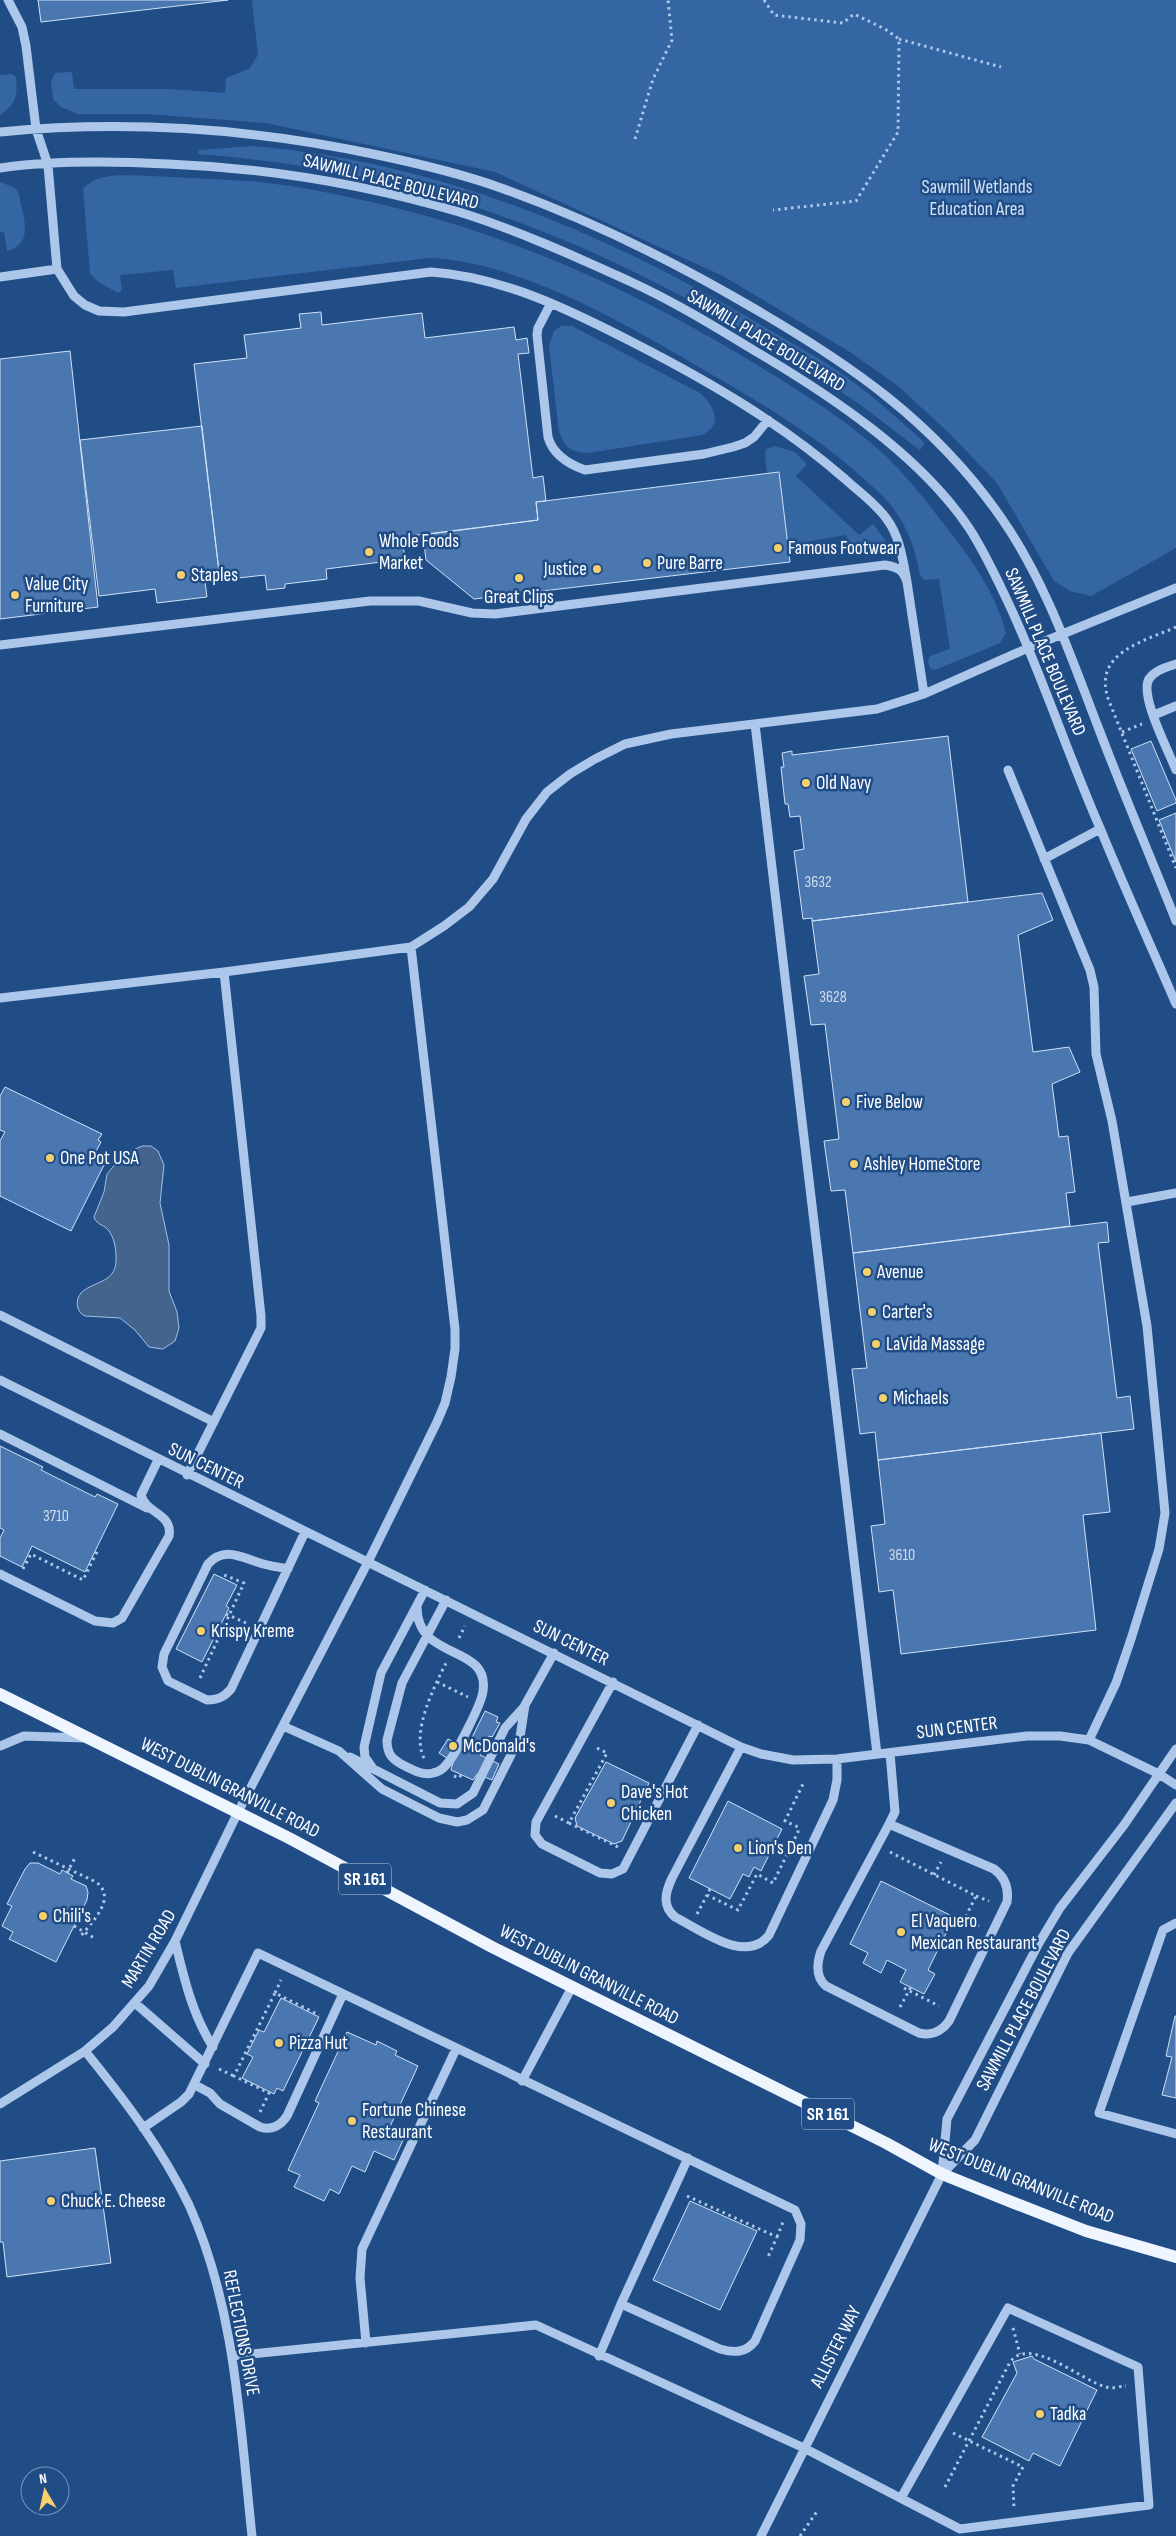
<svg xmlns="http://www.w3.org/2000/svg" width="1176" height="2536" font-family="'Sofia Sans Condensed',sans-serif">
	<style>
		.green { fill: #3566a4 }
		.water { fill: #44638d; stroke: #9fc2eb }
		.building { fill: #4a77af; stroke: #d0e1f7 }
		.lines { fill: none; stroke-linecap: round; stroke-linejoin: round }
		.path { stroke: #acc7ea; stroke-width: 3; stroke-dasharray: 2.5 4; stroke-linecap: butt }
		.minor { stroke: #acc7ea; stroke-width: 9 }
		.major { stroke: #eff5fe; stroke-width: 12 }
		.poi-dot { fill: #f6d06d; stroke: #214d87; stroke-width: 2 }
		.labels { text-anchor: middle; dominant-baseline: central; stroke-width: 5; stroke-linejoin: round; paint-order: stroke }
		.number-label { font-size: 16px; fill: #d2ddeb }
		.shield { fill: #214d87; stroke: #bccadb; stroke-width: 1 }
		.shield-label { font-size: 18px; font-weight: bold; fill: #fff }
		.street-label { font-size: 19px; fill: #fff; stroke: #214d87 }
		.park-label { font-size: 19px; fill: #d0e1f7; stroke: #214d87 }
		.poi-label { font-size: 19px; fill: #fff; stroke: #214d87; text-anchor: start }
	</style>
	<rect width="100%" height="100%" fill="#214d87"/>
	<path class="green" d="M252,0H1176V548L1091,596L1070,591L1054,581L997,483L949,433L898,386L850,352L723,276L495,172L266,123L148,114H78L61,107L53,99L51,81L55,73L72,72L74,89H169L225,93L226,78L249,69L258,55Z
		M12,74L16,77C18,96 16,104 0,115V75Z
		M251,146C429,160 601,230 754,321C781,337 809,352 835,369C868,391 896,417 925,443L920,450C895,432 872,412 846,395C725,315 595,243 456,201C372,175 285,161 198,154L199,150Z
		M151,176C183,178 216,179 248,181C302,186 356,198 408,211C534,244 652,300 762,368C806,395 849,422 887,457C909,479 927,502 946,527C971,558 996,594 1006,633L1000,643L935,670L930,668L928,661L930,656L950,649L939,579L924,580L920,575C915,547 907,525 889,503C882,494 871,486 862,477C817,437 768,407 716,377C637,330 522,261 429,258L176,288L173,270L120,275L122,290L118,293L97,281L90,273L83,189C98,171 129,176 151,176Z
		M0,182L15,188L19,194C22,215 36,243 7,251L4,232H0Z
		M561,326H572L700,393C714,405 724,425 702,435L588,453C570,452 566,448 559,432L549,346L554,331Z
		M775,446L795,452L807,464L796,476L859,535L873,524L885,540C880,554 867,552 854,554L846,535L788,545L779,473L767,474L765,455L766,449Z"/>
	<path class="water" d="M142,1146H151L158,1151L164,1165L160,1203L169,1245V1291L177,1312L179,1328L175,1341L163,1349L149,1347L135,1330L120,1318L85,1316C76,1312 75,1300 81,1293C94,1280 118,1284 116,1256C116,1246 113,1233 105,1227C100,1224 96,1223 94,1217L104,1192L107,1174L124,1154Z"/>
	<path class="building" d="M38,0H228L41,22Z
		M321,312L322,325L422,313L425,338L514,327L516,340L527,338L529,353L518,354L533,478L543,476L546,501L536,502L538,520L402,537L405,559L326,569L327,579L285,584V588L267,590L265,575L220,580L194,364L247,358L244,335L301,328L299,314Z
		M70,351L98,607L0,619V359Z
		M202,426L220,580L205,582L207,597L157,603L155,589L99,596L80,440Z
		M779,472L790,562L474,599L426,560L423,535L538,520L536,502Z
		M948,736L968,902L812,921V918L803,919L794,851L804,849L800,816L790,817L788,804H785L781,767H784L782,753L792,751V755Z
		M1151,741L1176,800V803L1157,811L1131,749Z
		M1176,813V862L1159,820Z
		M1042,893L1053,920L1018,935L1033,1052L1069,1047L1080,1072L1052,1084L1059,1137L1068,1136L1075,1192L1066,1193L1070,1226L853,1253L845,1190L831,1191L824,1141L839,1139L825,1024L811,1025L804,976L819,974L812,921Z
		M5,1087L102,1134L98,1140L101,1142L94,1155L106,1161L71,1231L0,1196V1141L5,1132L0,1130V1096Z
		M1107,1222L1109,1242L1098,1243L1117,1398L1130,1396L1134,1429L878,1460L875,1432L860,1434L852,1369L867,1368L853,1253Z
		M1101,1433L1110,1512L1083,1515L1096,1630L901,1654L893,1590L879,1592L871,1526L885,1524L878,1460Z
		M0,1446L43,1467L41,1470L95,1497L97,1494L118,1504L85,1572L32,1546L22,1567L0,1556V1538L4,1530L0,1528Z
		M214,1574L237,1585L226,1606L229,1608L202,1662L176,1649Z
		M485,1711L498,1717L496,1722L500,1723L492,1737L489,1736L480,1755L499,1764L492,1780L477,1774L473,1780L451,1770L453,1762L439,1753L448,1739L467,1748Z
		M606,1762L649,1783L622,1841L614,1844L577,1826L575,1818Z
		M728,1801L782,1829L761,1871L754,1867L749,1877L743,1874L730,1899L689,1878Z
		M30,1863H38L60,1874L62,1870L73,1876L71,1879L86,1886L88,1892L87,1900L56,1962L9,1939L13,1932L2,1926L12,1906L7,1904L25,1869Z
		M881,1881L954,1917L928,1970L935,1974L924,1994L900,1982L906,1970L887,1960L881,1973L863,1963L868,1953L850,1944Z
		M281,1998L319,2017L283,2091L277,2088L274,2094L242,2078L253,2057L247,2054L259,2030L264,2032Z
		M1175,2016H1176V2098L1162,2095L1172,2057L1166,2056Z
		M347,2032L376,2045L377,2041L397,2051L395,2055L418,2066L387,2133L403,2140L394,2160L374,2151L365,2172L352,2166L339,2194L330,2189L324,2201L294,2187L300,2175L288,2170L319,2103L315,2101Z
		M95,2148L111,2263L7,2277L3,2242H0V2161Z
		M690,2201L757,2231L720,2310L653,2280Z
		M1032,2356L1034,2359L1097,2390L1060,2466L1033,2453L1029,2461L982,2437L1017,2373L1013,2362Z"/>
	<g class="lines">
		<path class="path" d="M764,0L774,15L843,23L854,14L885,29L899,39L898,132L856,201L773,210
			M899,39L1001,67
			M635,139L653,79L672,40L668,0
			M1176,627C1143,642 1091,653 1109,701L1176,868
			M1122,732L1142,724
			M23,1569L31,1554L83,1580L98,1550
			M226,1614L246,1623
			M459,1638L465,1626
			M200,1678L244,1583L224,1575
			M437,1682L468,1697
			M424,1758C411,1732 434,1687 446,1663
			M454,1776L459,1778L461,1775
			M555,1816L569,1823L607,1753L595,1747
			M569,1823L618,1847
			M33,1852L96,1882C118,1898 91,1923 80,1937
			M890,1852L976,1896L965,1918L979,1926
			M67,1873L76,1856
			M934,1875L941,1862
			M710,1889L707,1895L738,1910L757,1874L773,1883L798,1832V1827L785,1821L804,1782
			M976,1896L989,1901
			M697,1914L707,1895
			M74,1926L96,1939
			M904,1988L939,2006
			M275,1993L281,1980
			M900,2007L911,1987
			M219,2069L234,2076
			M260,2112L269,2093L234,2076L275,1993L319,2015
			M687,2196L777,2237L767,2259
			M777,2237L783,2222
			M1013,2328L1020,2354
			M953,2433L1023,2467L1013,2486L1014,2508
			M945,2487L1010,2362C1030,2335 1082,2381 1106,2387C1112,2389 1120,2386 1126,2386
			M800,2536L818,2510"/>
		<path class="minor" d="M8,0L22,27L26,46L36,129L48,165L57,269L74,296L85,305L99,311L124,312L431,272C504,277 572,311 636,344C710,382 782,424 845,479C859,492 875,503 886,518C900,536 903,560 907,582
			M0,132C126,120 249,128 373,154C416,163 460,173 501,188C588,219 669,259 748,305C849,363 935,422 1002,519C1047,584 1072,660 1100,732C1124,795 1151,858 1176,921
			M0,168C55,160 112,161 168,164C266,168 364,184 459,212C517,230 574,256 629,281C673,301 714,326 755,351C830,395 920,455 969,528C986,554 1000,585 1013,613C1045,684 1069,757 1100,828C1124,887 1151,946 1176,1004
			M0,277L57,269
			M551,303L538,328L537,335L548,437C553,455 568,464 585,470L704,454L733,447L745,443L754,437L768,420
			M0,645L370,601H419L472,613L495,614L885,565C898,567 903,570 907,582L924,694
			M1176,664C1167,667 1155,670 1149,679C1139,695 1169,752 1176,770
			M1154,715L1176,706
			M755,724L877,1754
			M1008,770L1090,970L1094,987L1096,1054L1112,1121L1147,1326L1165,1513L1159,1549L1131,1639L1116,1683L1089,1740
			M1044,859L1100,829
			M0,998L224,972L411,947L444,926L469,907L493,879L526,819L547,792L570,774L595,759L625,744L671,734L877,709L924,694L1028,648L1176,588
			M1127,1202L1176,1193
			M0,1315L214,1422
			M0,1380L741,1747L761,1754L793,1760L837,1759L1027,1736H1060L1089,1740L1159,1774L1176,1785
			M0,1434L147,1508
			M187,1475L261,1328V1316L224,972
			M288,1569C279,1567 269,1566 260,1563C241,1557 224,1546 208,1564L164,1654L162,1667L168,1681L207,1700C218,1700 224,1697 231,1689L305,1532
			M0,1574L95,1621L113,1623L122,1618L169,1536C173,1513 146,1514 141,1495L158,1460
			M417,1606C416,1662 490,1643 483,1691C482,1703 455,1756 446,1765C443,1769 438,1772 433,1773C422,1776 411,1769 401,1764C391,1758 387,1753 387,1740L402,1683L446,1600
			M613,1682L536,1822L535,1835L542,1844L600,1873L612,1874L623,1869L698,1725
			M283,1726L339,1751L382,1789L439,1818L457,1822L467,1820L483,1810L520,1737L525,1705L554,1653
			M0,1746L24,1736L85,1738
			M741,1747L672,1878C665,1893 662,1906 675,1917C701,1930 746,1965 769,1935L833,1800L837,1780V1759
			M350,1757L440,1803L457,1804L473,1793L505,1728L524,1707
			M372,1767L365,1757L364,1747L381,1673L425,1590
			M889,1824L994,1869C1005,1877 1009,1888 1007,1902L949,2021C941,2032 932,2036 919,2033L826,1986C815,1977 817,1963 821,1951L889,1824L895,1812L890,1753
			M1176,1923L1163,1930L1099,2113L1176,2134
			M175,1941C184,1978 192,2014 213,2047
			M135,2003L205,2064
			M85,2051C124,2099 162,2149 189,2205C236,2309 240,2425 252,2536
			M522,2081L572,1987
			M195,2085L210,2093L220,2104L260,2127C272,2131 281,2125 287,2116L343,1994
			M0,2104L85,2051L113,2027L149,1986L175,1941L238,1812L368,1562L437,1422L445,1403L451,1377L455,1349V1329L411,947
			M143,2128L181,2102L189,2094L258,1953L795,2210L801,2224L800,2240L755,2341C746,2353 734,2353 720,2349L621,2304L599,2356
			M942,2174L947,2119L1039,1943L1060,1908L1124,1825L1176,1749
			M621,2304L688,2158
			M366,2343L360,2278L362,2249L456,2049
			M232,2356L536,2325L804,2448L960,2529L1149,2505L1138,2367L1008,2308L901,2498
			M761,2536L942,2174L975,2140L1068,1953L1176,1803"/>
		<path class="major" d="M0,1694L289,1838L492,1947L886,2143L942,2174L1004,2199L1086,2231L1176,2257"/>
	</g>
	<g class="poi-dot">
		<circle cx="778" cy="548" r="5"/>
		<circle cx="369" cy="552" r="5"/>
		<circle cx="647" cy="563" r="5"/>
		<circle cx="597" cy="569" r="5"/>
		<circle cx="181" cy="575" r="5"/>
		<circle cx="519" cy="578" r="5"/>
		<circle cx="15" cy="595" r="5"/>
		<circle cx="806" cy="783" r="5"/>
		<circle cx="846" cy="1102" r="5"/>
		<circle cx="50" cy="1158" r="5"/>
		<circle cx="854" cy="1164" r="5"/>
		<circle cx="867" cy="1272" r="5"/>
		<circle cx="872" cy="1312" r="5"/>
		<circle cx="876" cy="1344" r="5"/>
		<circle cx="883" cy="1398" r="5"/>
		<circle cx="201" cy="1631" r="5"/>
		<circle cx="453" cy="1746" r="5"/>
		<circle cx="611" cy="1803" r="5"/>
		<circle cx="738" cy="1848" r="5"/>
		<circle cx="43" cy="1916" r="5"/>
		<circle cx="901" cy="1932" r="5"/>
		<circle cx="279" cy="2043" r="5"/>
		<circle cx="352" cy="2121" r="5"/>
		<circle cx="51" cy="2201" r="5"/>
		<circle cx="1040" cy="2414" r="5"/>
	</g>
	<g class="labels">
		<g class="number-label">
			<text x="818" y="882">3632</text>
			<text x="833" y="997">3628</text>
			<text x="56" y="1516">3710</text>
			<text x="902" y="1555">3610</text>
		</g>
		<g class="shield">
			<rect x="339" y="1863.5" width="52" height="31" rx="4"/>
			<rect x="802" y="2098.5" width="52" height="31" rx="4"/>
		</g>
		<g class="shield-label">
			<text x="365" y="1879">SR 161</text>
			<text x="828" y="2114">SR 161</text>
		</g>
		<g class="street-label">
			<text transform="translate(391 182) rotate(14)">SAWMILL PLACE BOULEVARD</text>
			<text transform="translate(766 341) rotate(31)">SAWMILL PLACE BOULEVARD</text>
			<text transform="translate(1045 652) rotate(67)">SAWMILL PLACE BOULEVARD</text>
			<text transform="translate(206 1466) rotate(26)">SUN CENTER</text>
			<text transform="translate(571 1643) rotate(26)">SUN CENTER</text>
			<text transform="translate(957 1728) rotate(-7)">SUN CENTER</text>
			<text transform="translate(230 1788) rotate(27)">WEST DUBLIN GRANVILLE ROAD</text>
			<text transform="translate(149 1949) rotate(-59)">MARTIN ROAD</text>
			<text transform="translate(589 1975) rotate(27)">WEST DUBLIN GRANVILLE ROAD</text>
			<text transform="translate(1024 2010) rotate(-62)">SAWMILL PLACE BOULEVARD</text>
			<text transform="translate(1021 2181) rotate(22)">WEST DUBLIN GRANVILLE ROAD</text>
			<text transform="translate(241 2333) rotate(79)">REFLECTIONS DRIVE</text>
			<text transform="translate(836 2347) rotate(-63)">ALLISTER WAY</text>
		</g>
		<g class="park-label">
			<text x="977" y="187">Sawmill Wetlands<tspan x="977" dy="22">Education Area</tspan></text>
		</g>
		<g class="poi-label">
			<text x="379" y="541">Whole Foods<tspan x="379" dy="22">Market</tspan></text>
			<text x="788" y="548">Famous Footwear</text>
			<text x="657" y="563">Pure Barre</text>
			<text x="587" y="569" text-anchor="end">Justice</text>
			<text x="191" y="575">Staples</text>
			<text x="25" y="584">Value City<tspan x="25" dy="22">Furniture</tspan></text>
			<text x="519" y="597" text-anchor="middle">Great Clips</text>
			<text x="816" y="783">Old Navy</text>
			<text x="856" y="1102">Five Below</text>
			<text x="60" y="1158">One Pot USA</text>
			<text x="864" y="1164">Ashley HomeStore</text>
			<text x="877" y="1272">Avenue</text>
			<text x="882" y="1312">Carter's</text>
			<text x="886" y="1344">LaVida Massage</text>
			<text x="893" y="1398">Michaels</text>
			<text x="211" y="1631">Krispy Kreme</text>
			<text x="463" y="1746">McDonald's</text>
			<text x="621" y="1792">Dave's Hot<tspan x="621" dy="22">Chicken</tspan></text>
			<text x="748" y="1848">Lion's Den</text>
			<text x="53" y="1916">Chili's</text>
			<text x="911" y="1921">El Vaquero<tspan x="911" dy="22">Mexican Restaurant</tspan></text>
			<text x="289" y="2043">Pizza Hut</text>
			<text x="362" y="2110">Fortune Chinese<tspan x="362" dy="22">Restaurant</tspan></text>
			<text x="61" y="2201">Chuck E. Cheese</text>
			<text x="1050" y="2414">Tadka</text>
		</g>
	</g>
	<g transform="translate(45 2491) rotate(351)"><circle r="24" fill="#214d87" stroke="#7a94b7"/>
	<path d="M0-4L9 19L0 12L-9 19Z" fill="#f6d06d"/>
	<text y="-8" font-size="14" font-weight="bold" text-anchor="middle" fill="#ffffff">N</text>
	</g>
</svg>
